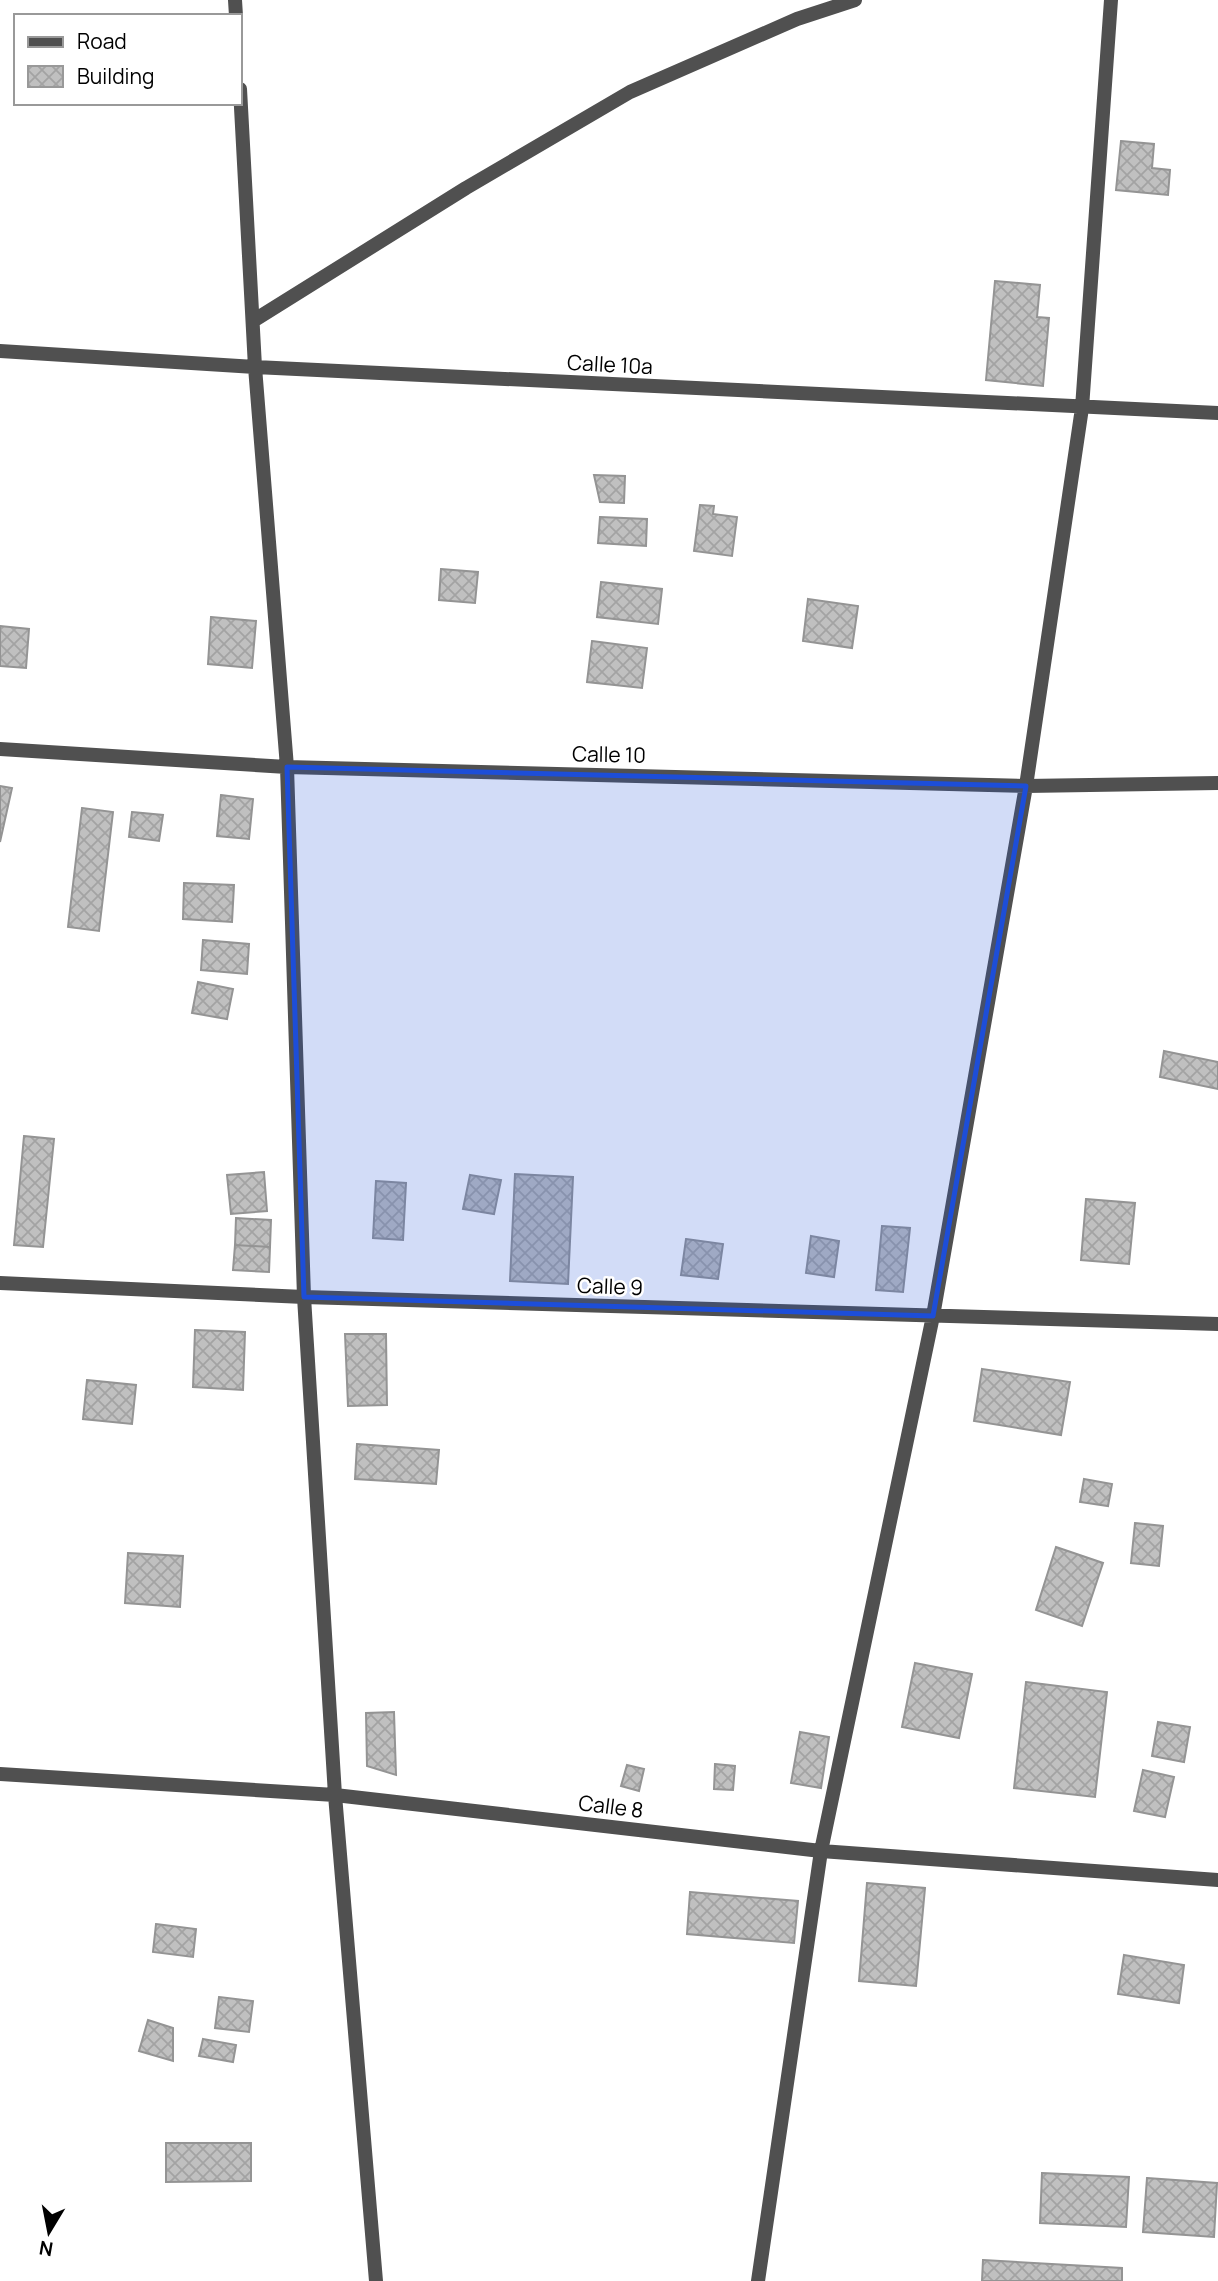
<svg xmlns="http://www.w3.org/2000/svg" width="1218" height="2281" font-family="Manrope,sans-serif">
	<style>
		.building { fill: url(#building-cross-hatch); stroke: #949494; stroke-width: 2 }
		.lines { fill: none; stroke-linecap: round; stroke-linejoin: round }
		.street { stroke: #505050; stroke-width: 14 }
		.marked { fill: #1d4ed8; fill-opacity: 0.2; stroke: #1d4ed8; stroke-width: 5; stroke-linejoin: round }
		.labels { text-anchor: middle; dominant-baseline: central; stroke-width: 5; stroke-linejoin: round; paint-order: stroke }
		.street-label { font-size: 21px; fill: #000; stroke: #fff }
	</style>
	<defs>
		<pattern id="building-cross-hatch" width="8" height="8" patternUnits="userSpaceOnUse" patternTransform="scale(1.75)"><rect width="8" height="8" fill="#c0c0c0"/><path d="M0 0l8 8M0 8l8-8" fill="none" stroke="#a3a3a3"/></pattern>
	</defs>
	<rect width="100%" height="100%" fill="#fff"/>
	<path class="building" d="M1121,141L1154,144L1152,168L1170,170L1168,195L1116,190Z
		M995,281L1040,285L1037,317L1049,318L1043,386L986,380Z
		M594,475L625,476L624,503L600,502Z
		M700,505L714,506L713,514L737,517L732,556L694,551Z
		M600,517L647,519L646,546L598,543Z
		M441,569L478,572L475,603L439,600Z
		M601,582L662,589L658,624L597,617Z
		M808,599L858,606L852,648L803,641Z
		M211,617L256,621L252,668L208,664Z
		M0,626L29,629L26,668L0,666Z
		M592,641L647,648L642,688L587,682Z
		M0,786L12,788L0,842Z
		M221,795L253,799L249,839L217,836Z
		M82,808L113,812L99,931L68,927Z
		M132,812L163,815L159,841L129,837Z
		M184,883L234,885L232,922L183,919Z
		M203,940L249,944L247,974L201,970Z
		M198,982L233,989L227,1019L192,1013Z
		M1164,1051L1218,1062V1089L1160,1077Z
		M24,1136L54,1139L43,1247L14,1245Z
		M264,1172L267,1211L231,1214L227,1175Z
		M515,1174L573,1177L568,1284L510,1281Z
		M470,1175L501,1180L494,1214L463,1209Z
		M376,1181L406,1183L403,1240L373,1238Z
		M1086,1199L1135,1203L1129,1264L1081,1260Z
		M236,1218L271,1220L270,1247L235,1245Z
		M882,1226L910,1228L903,1292L876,1290Z
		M811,1236L839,1241L834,1277L806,1273Z
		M686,1239L723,1244L718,1279L681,1275Z
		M235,1245L270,1247L269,1272L233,1270Z
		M195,1330L245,1332L243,1390L193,1387Z
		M345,1334H386L387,1405L348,1406Z
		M982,1369L1070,1382L1061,1435L974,1421Z
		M87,1380L136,1385L132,1424L83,1419Z
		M357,1444L439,1450L436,1484L355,1479Z
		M1084,1479L1112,1484L1108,1506L1080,1502Z
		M1135,1523L1163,1526L1159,1566L1131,1563Z
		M1056,1547L1103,1563L1082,1626L1036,1610Z
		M128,1553L183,1556L180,1607L125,1603Z
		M915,1663L972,1674L959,1738L902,1727Z
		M1026,1682L1107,1692L1095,1797L1014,1788Z
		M394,1712L396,1775L367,1766L366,1713Z
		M1158,1722L1190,1727L1184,1762L1152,1756Z
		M800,1732L829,1737L821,1788L791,1783Z
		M715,1764L735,1766L733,1790L714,1789Z
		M627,1765L644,1769L639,1791L621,1786Z
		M1143,1770L1174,1777L1165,1817L1134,1811Z
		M867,1883L925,1888L916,1986L859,1981Z
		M690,1892L798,1901L794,1943L687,1934Z
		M156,1924L196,1929L193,1957L153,1952Z
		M1124,1955L1184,1965L1179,2003L1118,1994Z
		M219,1997L253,2001L249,2032L215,2028Z
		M148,2020L173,2028V2061L139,2051Z
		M203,2039L236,2045L233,2062L199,2056Z
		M166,2143H251V2181L166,2182Z
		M1042,2173L1129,2177L1126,2227L1040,2223Z
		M1147,2178L1217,2183L1214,2237L1143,2232Z
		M983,2260L1122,2268V2281H982Z"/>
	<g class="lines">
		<path class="street" d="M235,0L236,16
			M240,89L255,367L287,767L304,1297L335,1795L376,2281
			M253,321L466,188L630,92L797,19L855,0
			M0,351L255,367L1218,413
			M0,749L287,767L1026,786L1218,783
			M0,1283L304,1297L1218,1324
			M0,1774L335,1795L821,1851L1218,1880
			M758,2281L821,1851L933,1316L1026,786L1082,408L1111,0"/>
	</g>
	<path class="marked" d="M287,767L1026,786L933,1316L304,1297Z"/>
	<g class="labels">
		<g class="street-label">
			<text transform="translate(610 364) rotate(3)">Calle 10a</text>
			<text transform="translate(609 754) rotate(1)">Calle 10</text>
			<text transform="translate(610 1286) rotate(2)">Calle 9</text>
			<text transform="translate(611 1806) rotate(7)">Calle 8</text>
		</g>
	</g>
	<rect x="14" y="14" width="228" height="91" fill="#ffffff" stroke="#999999" stroke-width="2"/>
	<rect x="28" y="37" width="35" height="10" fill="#505050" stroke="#999999" stroke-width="2"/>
	<text x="77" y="49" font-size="21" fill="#000000">Road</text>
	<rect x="28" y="66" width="35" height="21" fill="url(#building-cross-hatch)" stroke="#999999" stroke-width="2"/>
	<text x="77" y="84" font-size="21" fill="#000000">Building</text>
	<g transform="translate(49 2232) rotate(190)" stroke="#ffffff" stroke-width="5" paint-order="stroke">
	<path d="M0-5L12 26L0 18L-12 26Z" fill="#000000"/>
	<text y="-10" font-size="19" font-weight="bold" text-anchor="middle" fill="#000000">N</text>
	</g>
</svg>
